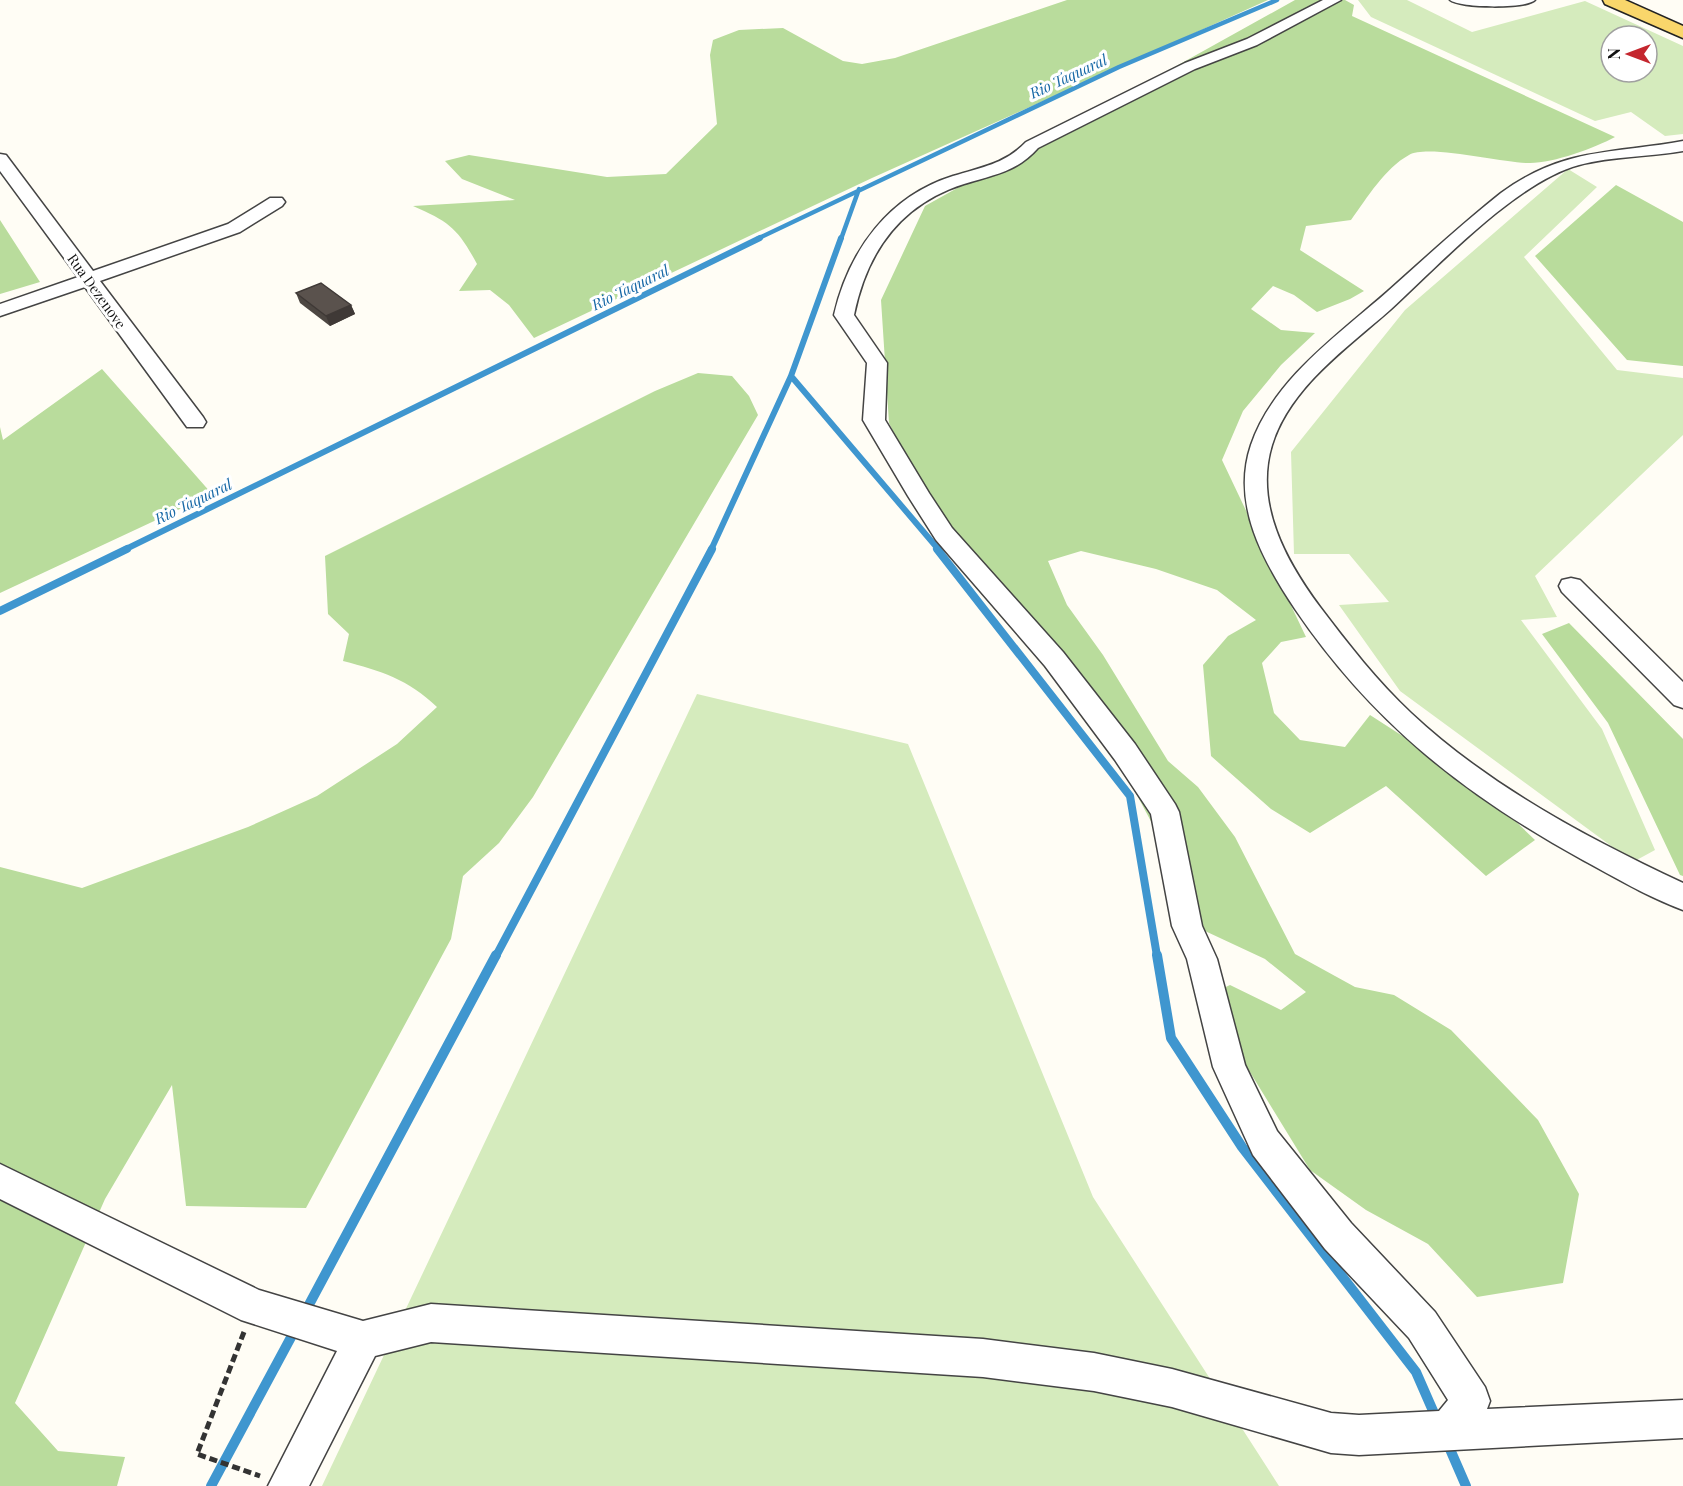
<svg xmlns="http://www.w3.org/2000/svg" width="1683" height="1486" font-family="'Playfair Display',serif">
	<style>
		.green { fill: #d5ebbd; fill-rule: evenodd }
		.forest { fill: #b9dc9c }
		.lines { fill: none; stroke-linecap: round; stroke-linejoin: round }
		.stream-far3 { stroke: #3f96cf; stroke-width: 4.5 }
		.stream-far2 { stroke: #3f96cf; stroke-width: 6 }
		.stream-far1 { stroke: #3f96cf; stroke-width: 8 }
		.stream { stroke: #3f96cf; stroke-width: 10 }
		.minor-casing { stroke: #444; stroke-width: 3 }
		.major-casing { stroke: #222; stroke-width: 3 }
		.path { stroke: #333; stroke-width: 5; stroke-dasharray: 8 4; stroke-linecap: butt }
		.minor { fill: #fff; fill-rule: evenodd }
		.major { fill: #f9d66b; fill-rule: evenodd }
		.wall { fill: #4d4742 }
		.shaded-wall { fill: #3f3936 }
		.building { fill: #5a524d; stroke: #3f3936; stroke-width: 1.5 }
		.labels { text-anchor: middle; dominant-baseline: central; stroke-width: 6; stroke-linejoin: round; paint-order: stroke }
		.far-street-label { font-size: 14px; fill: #111; stroke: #fff }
		.far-water-label { font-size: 15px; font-style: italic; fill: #1768a6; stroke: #fff }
	</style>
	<rect width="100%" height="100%" fill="#fffdf5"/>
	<path class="green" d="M1358,0H1407L1472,32L1585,1L1683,46V134L1665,136L1631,112L1595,121L1371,17ZM1611,36H1647V72H1611Z
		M1568,169L1597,187L1524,257L1617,370L1683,378V435L1535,576L1557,617L1521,620L1602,729L1655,850L1633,862L1400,691L1339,605L1389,602L1349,554H1294L1291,452L1405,310Z
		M697,694L908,744L1093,1197L1279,1486H322Z"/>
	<path class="forest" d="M1067,0H1268L872,178L534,338L509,305L490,290L459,291L477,264C458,229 450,222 413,206L515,200L462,179L445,161L469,155L607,177L666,174L717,124L710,55L713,40L739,30L783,28L843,61L862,64L895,58Z
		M1295,0H1345L1354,5L1352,16L1615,137C1595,148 1551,164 1528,163C1502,163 1428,144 1409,155C1385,168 1367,198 1351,220L1306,226L1300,250L1364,291L1350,299L1317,312L1294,295L1273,286L1251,309L1281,330L1315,333L1281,365L1243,411L1222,460L1306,637L1281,642L1262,663L1274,713L1300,740L1345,747L1370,715L1477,784L1535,840L1486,876L1386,786L1310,833L1271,809L1211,756L1203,665L1228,636L1256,620L1217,590L1156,569L1081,551L1048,561L1067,605L1103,655L1168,761L1198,787L1235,837L1295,954L1355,987L1394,995L1451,1030L1538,1120L1579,1194L1563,1283L1477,1297L1428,1244L1366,1210L1310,1170L1234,1046L1215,992L1230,985L1281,1010L1306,992L1265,959L1205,931L1184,883L1116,756L944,534L889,423L881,300L925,206Z
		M1616,185L1683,222V366L1627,360L1535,256Z
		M0,220L40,282L0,294Z
		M102,369L212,494L0,593V427L3,440Z
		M698,373L732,376L749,396L758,415L533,797L499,843L463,876L451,939L306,1208L186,1206L172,1085L105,1199L15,1403L58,1451L125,1457L117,1486H0V867L82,888L248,827L317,796L397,744L437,707C408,679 381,671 343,661L349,634L328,614L325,556L655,391Z
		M1569,623L1683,739V876L1680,875L1608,723L1542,634Z"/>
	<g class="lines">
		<path class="stream-far3" d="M757,239L1119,67L1277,0
			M841,239L859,189"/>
		<path class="stream-far2" d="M841,238L791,376L939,550
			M124,550L760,238
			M711,550L791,376"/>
		<path class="stream-far1" d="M937,549L1130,796L1157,956
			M0,611L127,549
			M496,956L712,549"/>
		<path class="stream" d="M1157,955L1171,1038L1242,1147L1416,1372L1437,1420
			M304,1314L496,955
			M1446,1440L1466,1486
			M211,1486L296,1328"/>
		<defs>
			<path id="minor" d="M1323,0H1341L1257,45L1195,69L1038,148C1017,172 993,175 964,184C901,204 867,251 854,315L887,363L885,420L929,493L952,528L1063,652L1135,744L1175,804L1179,812L1202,926L1217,959L1245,1065L1277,1131L1351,1223L1435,1312L1485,1387L1490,1401L1487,1409L1683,1400V1438L1359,1455L1331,1453L1172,1407L1094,1391L983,1377L431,1342L375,1356L309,1486H268L337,1351L241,1320L0,1199V1164L259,1290L363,1321L431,1304L983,1339L1094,1353L1172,1369L1331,1413L1359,1415L1439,1411L1448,1400L1409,1338L1325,1249L1253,1155L1213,1067L1187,959L1172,926L1151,814L1115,760L1045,666L936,540L908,496L863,420L867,363L834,315C849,250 889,196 953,176C982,167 1005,164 1026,142L1185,63L1247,39Z
				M1450,0H1535C1526,9 1459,8 1450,0Z
				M1683,141V151C1649,157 1613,156 1579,165C1516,182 1439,265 1390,310C1347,348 1290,387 1272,445C1254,504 1286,561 1320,607C1348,644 1377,681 1411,713C1489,786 1587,838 1683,883V910C1648,897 1614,877 1581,859C1463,794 1371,721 1295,609C1263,561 1231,504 1251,445C1273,380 1338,335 1387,292C1425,258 1462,224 1501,193C1564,147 1612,154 1683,141Z
				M0,154L6,155L93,271L228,224L270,198H282L285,202L282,206L240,232L100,281L203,417L206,422L203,427H187L85,287L0,316V304L78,277L0,171Z
				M1571,578L1580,580L1683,682V708L1674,705L1562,592L1559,586L1562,580Z"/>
			<path id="major" d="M1603,0H1625L1683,26V38L1605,4Z"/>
		</defs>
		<use href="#minor" class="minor-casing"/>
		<use href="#major" class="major-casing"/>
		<path class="path" d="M244,1332L197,1454L260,1476"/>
		<use href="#minor" class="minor"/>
		<use href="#major" class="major"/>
	</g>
	<path class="wall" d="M296,293L351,305L355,314L330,326L300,303Z"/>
	<path class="shaded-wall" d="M351,305L355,314L330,326L326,316Z"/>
	<path class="building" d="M321,283L351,305L326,316L296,293Z"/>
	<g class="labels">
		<g class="far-street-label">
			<text transform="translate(97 291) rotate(54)">Rua Dezenove</text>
		</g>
		<g class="far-water-label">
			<text transform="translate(1068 76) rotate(-25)">Rio Taquaral</text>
			<text transform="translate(630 287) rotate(-26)">Rio Taquaral</text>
			<text transform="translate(193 501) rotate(-26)">Rio Taquaral</text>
		</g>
	</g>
	<g transform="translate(1629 54) rotate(270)"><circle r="28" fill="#ffffff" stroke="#a0a0a0" stroke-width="1.5"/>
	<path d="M0-4.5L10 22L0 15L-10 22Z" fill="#c4262e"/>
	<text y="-9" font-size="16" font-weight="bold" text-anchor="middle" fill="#111111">N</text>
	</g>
</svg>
